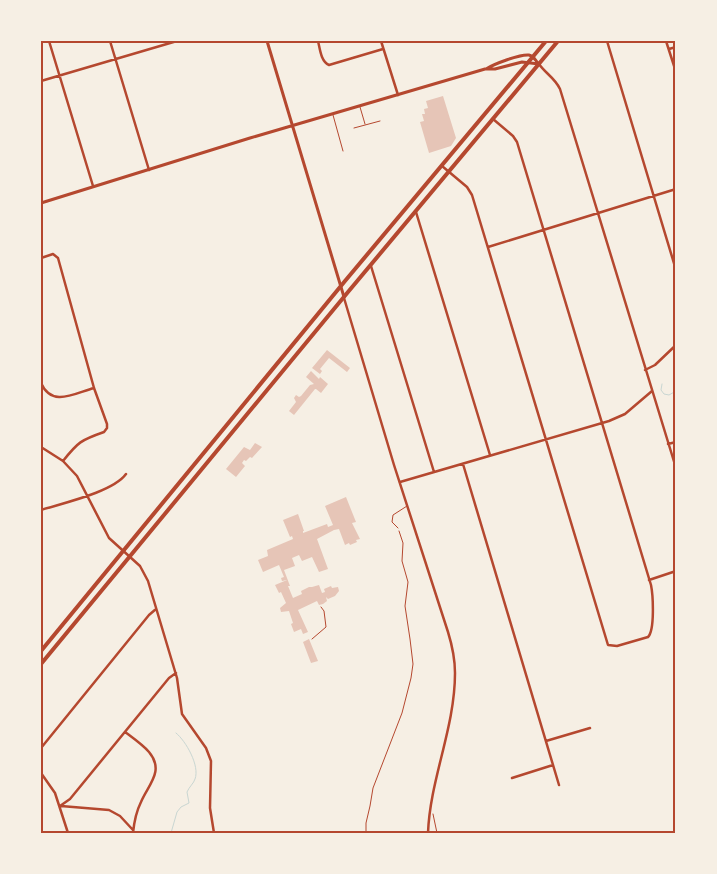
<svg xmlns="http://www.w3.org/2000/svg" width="717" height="874" font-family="'IBM Plex Sans',sans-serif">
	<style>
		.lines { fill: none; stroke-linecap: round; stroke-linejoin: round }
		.stream { stroke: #c9d6d2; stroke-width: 1 }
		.building { fill: #e6c5b7 }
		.path { stroke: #b5482f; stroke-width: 1 }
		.service { stroke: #b5482f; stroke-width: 1 }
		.minor { stroke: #b5482f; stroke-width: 2.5 }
		.tertiary { stroke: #b5482f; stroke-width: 2.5 }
		.secondary { stroke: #b5482f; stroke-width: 3 }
		.primary { stroke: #b5482f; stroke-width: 4 }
		.neatline { fill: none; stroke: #b5482f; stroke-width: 2 }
	</style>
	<rect width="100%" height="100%" fill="#f6efe4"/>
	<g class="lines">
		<path class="stream" d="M662,384L661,390L664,394L669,395L676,391
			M171,833L177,812L181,807L189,803L187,792C189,787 194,783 195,779C200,766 186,741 176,733"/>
	</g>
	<path class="building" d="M443,96L456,138L451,146L429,153L420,122L424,121L422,114H425L424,109L428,108L426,101Z
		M327,350L350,368L347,372L329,358L320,369L322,371L320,374L312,368Z
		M311,371L319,379L320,377L328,384L321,393L316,389H315L294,415L289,411L296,402L294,398L296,395L299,397L301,396L310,385L314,384L306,377Z
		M255,443L262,447L252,458L250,457L246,461L244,460L242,463L245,466L236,477L226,469L244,447L250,450Z
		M346,497L356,522L352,523L360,539L356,540L357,542L350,545L349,543L345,545L339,529L334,530L317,539L328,569L319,572L312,557L302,561L299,555L292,558L295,566L284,570L290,586H288L293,598L302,594L301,591L309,587H312L319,585L322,593L325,592L324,589L331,586L332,588L338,587L339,591L335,596L328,599L326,597L327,601L323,604L319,605L317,601L298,610L308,632L303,634L301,629L294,632L291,624L293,623L289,611L281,612L280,608L286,603L281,592L279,593L275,585L287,580L282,581L281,578L284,577L279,565L263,572L258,560L268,556L267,550L293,539L292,536L290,537L283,520L298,514L304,531H303V533L327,524L328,527L333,525L325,506Z
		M309,639L318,661L311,663L303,642Z"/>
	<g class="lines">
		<path class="path" d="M312,639L326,627L324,611L321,607
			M433,814L437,833
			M366,833V823L370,806L373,788L402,713L411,678L413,664L410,639L405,606L408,582L402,561L403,543L399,531"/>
		<path class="service" d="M360,107L365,124
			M333,115L343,151
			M354,128L380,121
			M398,528L392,522L393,515L407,506"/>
		<path class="minor" d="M49,41L93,186
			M110,41L149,170
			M318,41C320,49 321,62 329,65L383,49
			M381,41L398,95
			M607,41L676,270
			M666,41L676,72
			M669,49L676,47
			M539,64C545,73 555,78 560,89L676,468
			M41,81L177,41
			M442,166L467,187L472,195L608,645L617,646L648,637C655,630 653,595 651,585L517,142L513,136L493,119
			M416,212L490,455
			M488,247L676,189
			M41,258L53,254L58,258L94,388L107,424V428L104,432C81,440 78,442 63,461
			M371,266L434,472
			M645,370L655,365L676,345
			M41,383C52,408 75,393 94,388
			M668,444L676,442
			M41,447L63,461L77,476L109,538L140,566L148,581L177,678L182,714L206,748L211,761L210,808L214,833
			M463,464L559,785
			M400,482L609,421L625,414L652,391
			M41,510C63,503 113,492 126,474
			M649,580L676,571
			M125,732C133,738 143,745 149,752C165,771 148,785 141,802C136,812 134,823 133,833
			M546,741L590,728
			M41,748L149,615L156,609
			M41,773L55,793L68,833
			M512,778L553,765
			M60,806L70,799L169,678L176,673
			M61,806L109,810L120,816L133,830"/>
		<path class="tertiary" d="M344,298L394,465L448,632C452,645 455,659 455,673C455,728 430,779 428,833"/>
		<path class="secondary" d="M267,41L344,297
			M486,69C494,64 520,54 529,55C534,56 535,60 538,63
			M41,203L250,138L485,69H495L522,62L539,64"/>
		<path class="primary" d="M41,651L345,281L546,41
			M41,664L348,292L558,41"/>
	</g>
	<rect width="717" height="874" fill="none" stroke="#f6efe4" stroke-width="85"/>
	<rect x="42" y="42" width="632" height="790" class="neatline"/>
</svg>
